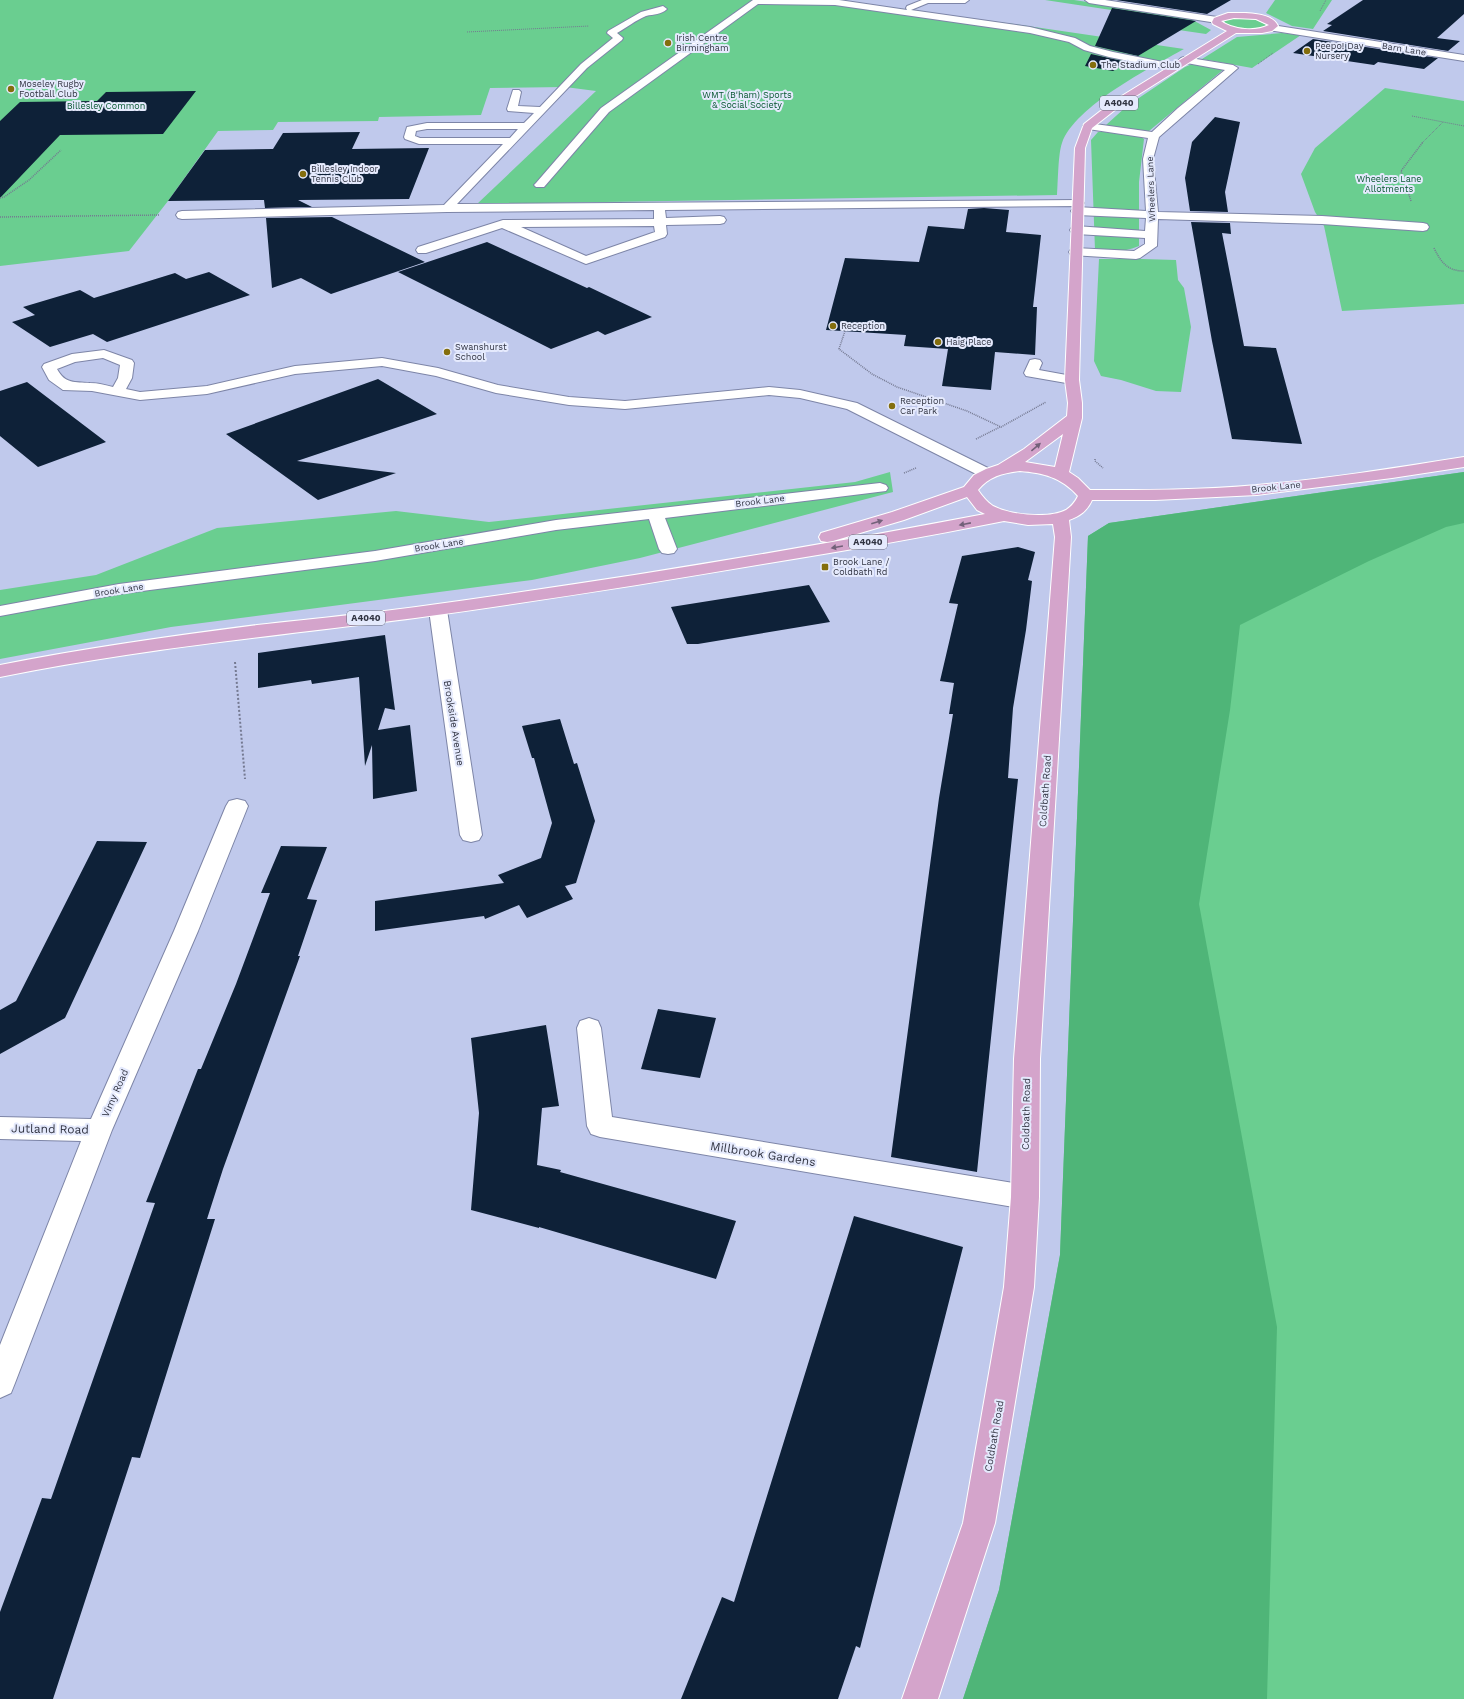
<svg xmlns="http://www.w3.org/2000/svg" width="1464" height="1699" font-family="'Work Sans',sans-serif">
	<style>
		.green { fill: #6ace90 }
		.forest { fill: #4fb578 }
		.building { fill: #0e2138 }
		.lines { fill: none; stroke-linecap: round; stroke-linejoin: round }
		.minor-casing { stroke: #7d85a7; stroke-width: 2 }
		.major-casing { stroke: #fff; stroke-width: 2 }
		.path-far2 { stroke: #747991; stroke-width: 1; stroke-dasharray: 1 1; stroke-linecap: butt }
		.path-far1 { stroke: #747991; stroke-width: 1.5; stroke-dasharray: 1 1; stroke-linecap: butt }
		.path { stroke: #747991; stroke-width: 2; stroke-dasharray: 2 2; stroke-linecap: butt }
		.minor { fill: #fff; fill-rule: evenodd }
		.major { fill: #d4a4cb; fill-rule: evenodd }
		.oneway { fill: #726179 }
		.poi-dot { fill: #846e0d; stroke: #e5eafd; stroke-width: 1.5 }
		.labels { text-anchor: middle; dominant-baseline: central; stroke-width: 4; stroke-linejoin: round; paint-order: stroke }
		.far-poi-label { font-size: 9px; fill: #313442; stroke: #e5eafd; text-anchor: start }
		.far-street-label { font-size: 9px; fill: #313442; stroke: #e5eafd }
		.far-park-label { font-size: 9px; fill: #06562f; stroke: #e5eafd }
		.shield { fill: #e5eafd; stroke: #676b7a; stroke-width: 1 }
		.shield-label { font-size: 9px; font-weight: bold; fill: #313442 }
		.street-label { font-size: 10px; fill: #313442; stroke: #e5eafd }
		.near-street-label { font-size: 12px; fill: #313442; stroke: #e5eafd }
	</style>
	<rect width="100%" height="100%" fill="#c0c9ec"/>
	<path class="green" d="M0,0H810L836,2L1014,24L1184,49C1150,68 1075,106 1062,143C1058,154 1058,183 1057,195L477,204L596,91L565,87L490,88L481,115L379,117L378,121L278,122L273,130L218,131L168,201L129,251L0,266Z
		M1045,0H1074L1187,17L1211,30L1206,34L1158,27L1164,18Z
		M1275,0H1332L1313,29L1292,26L1266,13Z
		M1240,18L1257,20L1266,25C1257,33 1231,31 1224,22L1226,20Z
		M1282,33L1301,35L1252,68L1202,59L1237,37Z
		M1192,64L1224,69L1149,131L1132,130L1106,125L1127,106L1185,67Z
		M1385,88L1464,101V304L1342,311L1324,226L1315,212L1301,174L1315,148Z
		M1098,132H1105L1141,137L1144,139L1139,182V246C1125,252 1109,253 1095,250L1091,140Z
		M1099,259H1142L1176,260L1178,280L1184,288L1191,327L1181,392L1156,391L1121,380L1101,376L1094,361Z
		M890,472L893,492L640,558L532,580L171,627L0,659V590L96,575L217,528L396,511L489,522L855,482Z
		M1464,472V1699H963L999,1590L1060,1255L1088,536L1109,523Z"/>
	<path class="forest" d="M1464,472V523L1446,527L1369,561L1240,625L1230,710L1199,904L1277,1327L1267,1699H963L999,1590L1060,1255L1088,536L1109,523Z"/>
	<path class="building" d="M1116,0H1231L1207,14Z
		M1363,0H1464V14L1437,38L1460,41L1448,51L1323,31L1332,25L1327,24Z
		M1112,8L1196,21L1138,56L1095,46Z
		M1313,39L1438,58L1424,69L1378,62L1374,65L1293,53Z
		M1091,54L1127,62L1113,71L1085,66Z
		M196,91L163,134L60,135L0,198V121L20,102L97,101L106,92Z
		M1215,117L1240,122L1225,192L1228,212L1190,211L1185,178L1192,142Z
		M360,132L352,149L429,148L409,199L298,200L312,207L265,208L264,200L168,201L205,150L273,149L283,133Z
		M984,208L1009,210L1006,232L1041,235L1033,307H1037L1035,355L995,352L991,390L942,386L948,349L904,346L906,335L826,330L845,258L919,262L928,226L964,229L968,209Z
		M332,217L425,262L331,294L301,278L272,288L266,218Z
		M1191,222L1230,223L1231,234L1222,233L1244,346L1276,348L1302,444L1232,439L1212,341Z
		M487,242L587,288L589,287L652,317L605,335L598,331L551,349L398,272Z
		M209,272L250,295L107,342L93,334L50,347L12,322L35,315L23,307L80,290L94,298L175,273L186,279Z
		M378,379L437,414L297,461L396,473L318,500L226,434Z
		M27,382L106,442L38,467L0,436V391Z
		M1018,547L1035,552L1028,580L1032,581L1026,630L1013,708L1008,778L1018,779L977,1172L891,1157L939,798L953,714H949L954,683L940,681L958,604L949,603L962,556Z
		M809,585L830,622L698,644H687L671,607Z
		M385,635L395,710L385,708L378,730L410,725L417,791L373,799L372,745L365,766L359,677L312,684L311,680L258,688V653Z
		M560,719L574,764L577,763L595,821L576,883L565,886L573,899L527,918L519,905L485,919L484,916L375,931V901L504,883L498,875L541,858L552,823L534,758H532L522,726Z
		M97,841L147,842L65,1018L0,1054V1010L16,1001Z
		M281,846L327,847L307,899L317,900L298,956H300L223,1169L207,1219H215L140,1458L132,1457L53,1699H0V1612L42,1498L51,1499L155,1203L146,1202L198,1069H201L236,984L270,893H261Z
		M658,1009L716,1018L700,1078L641,1069Z
		M546,1025L559,1106L542,1108L537,1165L561,1170L560,1172L736,1221L716,1279L539,1227V1228L471,1210L479,1113L471,1038Z
		M854,1216L963,1247L860,1648L856,1646L838,1699H681L722,1597L734,1602Z"/>
	<g class="lines">
		<defs>
			<path id="minor" d="M753,0H839L907,10L906,8L907,6L922,0H969L965,3H928L911,10L1030,27L1075,38L1090,46L1113,52L1173,64L1178,67L1173,70L1109,57L1084,50L1069,42L1030,33L835,5L758,4L609,112L544,187H536L534,185L536,183L601,108Z
				M1085,0H1105L1217,17L1221,20L1217,23L1089,3Z
				M663,6L667,9C661,15 654,14 646,16C636,20 626,28 617,33L623,38L622,40L587,68L457,204L1078,200L1082,201L1084,203L1082,205L1078,206L665,210L666,218L720,216L724,217L726,220L724,223L720,224L666,225L667,234L665,237L586,264L502,228L426,253H418L416,250L418,247L503,220L654,219V210L447,212L182,219L178,218L176,215L178,212L182,211L444,205L503,144H419L405,139L404,137L407,127L427,123H524L534,113L508,111L507,109L513,90H519L521,92L518,106L540,107L581,64L613,38L607,33L608,31L641,12ZM427,129H518L510,138H420L415,136L416,131ZM654,226L655,232L586,256L521,227Z
				M1272,25L1464,55V61L1269,30L1268,28L1269,26Z
				M1184,57L1233,65L1238,68L1159,137L1153,159L1158,212L1322,216L1423,223L1427,224L1429,227L1427,230L1423,231L1322,224L1158,219L1157,246L1140,258L1136,259L1071,255L1069,252L1071,249L1075,248L1134,251L1145,244V238L1076,234L1072,233L1070,230L1072,227L1076,226L1145,231L1146,218L1077,215L1073,213L1071,211L1073,209L1077,207L1146,211L1143,159L1148,138L1088,129L1083,126L1088,123L1152,132L1178,108L1225,70L1181,62L1179,60L1181,58Z
				M104,350L132,360L134,363L132,378L126,389L140,392L207,386L295,366L382,358L438,368L498,385L569,397L625,401L769,387L800,390L857,403L992,470L994,473L992,476L986,478L980,476L847,409L800,398L769,395L625,409L569,405L496,393L436,376L382,366L295,374L207,394L140,400L92,391L63,390L49,380L42,367L44,364L72,354ZM103,358L120,365L118,378L113,387C105,385 98,383 90,383C75,382 65,384 57,369L75,362Z
				M1035,359L1040,360L1042,363L1039,370L1072,376L1077,377L1079,380L1077,383L1072,384L1026,376L1024,373L1030,360Z
				M880,483L886,485L888,488L886,491L665,518L677,549L674,553L668,554L662,553L659,549L649,519L556,530L375,561L119,594L0,616V606L119,584L375,551L556,520Z
				M438,605L444,606L447,610L482,835L479,840L471,842L463,840L460,835L429,610L432,606Z
				M237,799L245,801L248,806L198,931L112,1130L15,1383L11,1393L0,1398V1345L81,1141L0,1139V1117L91,1119L174,931L226,806L229,801Z
				M589,1018L598,1021L601,1028L612,1117L1025,1185L1035,1189L1039,1197L1035,1205L1025,1209L600,1137L591,1134L587,1126L577,1028L580,1021Z"/>
			<path id="major" d="M1245,13C1257,14 1273,15 1278,26L1272,31L1262,33H1236L1120,106L1092,128L1085,148L1079,380L1082,403V418L1069,472L1078,478L1090,490C1146,490 1202,490 1257,485C1326,479 1395,468 1464,457V467L1392,478L1257,495L1155,500H1092C1087,511 1080,516 1069,520L1071,537L1040,1059L1039,1197L1034,1287L995,1523L938,1699H902L963,1523L1004,1287L1011,1197L1014,1059L1055,537L1053,524L1028,525L1004,521C924,537 844,551 763,564C647,584 531,602 415,618C276,636 137,649 0,677V665C85,648 171,636 257,625C310,619 363,614 416,607C607,581 796,550 985,514L977,510L967,497L904,520L833,541L827,542L821,541L819,537L821,533L892,512L964,487L974,475L986,469L998,465L1024,449L1067,416L1068,403L1065,380L1075,148L1084,124L1112,102L1227,31L1213,24L1212,22L1214,18L1228,13ZM1234,18L1256,19L1269,25C1256,32 1233,30 1221,21ZM1063,434L1055,467L1025,462ZM1020,471C1043,473 1061,477 1078,496C1075,502 1072,506 1066,510C1049,519 1010,515 993,506C987,502 982,496 978,490C989,476 1004,473 1020,471Z"/>
		</defs>
		<use href="#minor" class="minor-casing"/>
		<use href="#major" class="major-casing"/>
		<path class="path-far2" d="M1320,11L1326,0
			M467,32L589,26
			M1258,64L1273,53
			M1412,116L1464,126
			M1422,143L1443,122"/>
		<path class="path-far1" d="M0,198L4,197L29,180L61,150
			M1411,201L1401,171L1423,142
			M0,217L159,215
			M1434,248C1441,262 1447,271 1464,271
			M845,331L839,349L872,374L897,387L967,411L1001,427L1046,402
			M976,439L1000,427
			M1095,459V461L1103,468
			M904,473L916,468"/>
		<path class="path" d="M235,662L245,779"/>
		<use href="#minor" class="minor"/>
		<use href="#major" class="major"/>
	</g>
	<defs><path id="oneway-solid" d="M-6-.8H1V-3.2L6.5 0L1 3.2V.8H-6Z"/></defs>
	<g class="oneway">
		<use href="#oneway-solid" transform="translate(1036 447) rotate(-40)"/>
		<use href="#oneway-solid" transform="translate(877 522) rotate(-17)"/>
		<use href="#oneway-solid" transform="translate(965 524) rotate(169)"/>
		<use href="#oneway-solid" transform="translate(837 547) rotate(170)"/>
	</g>
	<g class="poi-dot">
		<circle cx="668" cy="43" r="4"/>
		<circle cx="1307" cy="51" r="4"/>
		<circle cx="1093" cy="65" r="4"/>
		<circle cx="11" cy="89" r="4"/>
		<circle cx="303" cy="174" r="4"/>
		<circle cx="833" cy="326" r="4"/>
		<circle cx="938" cy="342" r="4"/>
		<circle cx="447" cy="352" r="4"/>
		<circle cx="892" cy="406" r="4"/>
		<rect x="821" y="563" width="8" height="8" rx="2"/>
	</g>
	<g class="labels">
		<g class="far-poi-label">
			<text x="676" y="38">Irish Centre<tspan x="676" dy="10">Birmingham</tspan></text>
			<text x="1315" y="46">Peepo! Day<tspan x="1315" dy="10">Nursery</tspan></text>
			<text x="1101" y="65">The Stadium Club</text>
			<text x="19" y="84">Moseley Rugby<tspan x="19" dy="10">Football Club</tspan></text>
			<text x="311" y="169">Billesley Indoor<tspan x="311" dy="10">Tennis Club</tspan></text>
			<text x="841" y="326">Reception</text>
			<text x="946" y="342">Haig Place</text>
			<text x="455" y="347">Swanshurst<tspan x="455" dy="10">School</tspan></text>
			<text x="900" y="401">Reception<tspan x="900" dy="10">Car Park</tspan></text>
			<text x="833" y="562">Brook Lane /<tspan x="833" dy="10">Coldbath Rd</tspan></text>
		</g>
		<g class="far-street-label">
			<text transform="translate(1404 49) rotate(9)">Barn Lane</text>
			<text transform="translate(1151 189) rotate(-92)">Wheelers Lane</text>
			<text transform="translate(1276 487) rotate(-6)">Brook Lane</text>
			<text transform="translate(760 501) rotate(-7)">Brook Lane</text>
			<text transform="translate(439 545) rotate(-9)">Brook Lane</text>
			<text transform="translate(119 590) rotate(-9)">Brook Lane</text>
		</g>
		<g class="far-park-label">
			<text x="747" y="95">WMT (B'ham) Sports<tspan x="747" dy="10">&amp; Social Society</tspan></text>
			<text x="106" y="106">Billesley Common</text>
			<text x="1389" y="179">Wheelers Lane<tspan x="1389" dy="10">Allotments</tspan></text>
		</g>
		<g class="shield">
			<rect x="1100" y="96" width="38" height="14" rx="3"/>
			<rect x="849" y="535" width="38" height="14" rx="3"/>
			<rect x="347" y="611" width="38" height="14" rx="3"/>
		</g>
		<g class="shield-label">
			<text x="1119" y="103">A4040</text>
			<text x="868" y="542">A4040</text>
			<text x="366" y="618">A4040</text>
		</g>
		<g class="street-label">
			<text transform="translate(454 723) rotate(81)">Brookside Avenue</text>
			<text transform="translate(1045 791) rotate(-86)">Coldbath Road</text>
			<text transform="translate(115 1093) rotate(-66)">Vimy Road</text>
			<text transform="translate(1026 1114) rotate(-89)">Coldbath Road</text>
			<text transform="translate(994 1436) rotate(-80)">Coldbath Road</text>
		</g>
		<g class="near-street-label">
			<text transform="translate(50 1129) rotate(1)">Jutland Road</text>
			<text transform="translate(763 1154) rotate(9)">Millbrook Gardens</text>
		</g>
	</g>
</svg>
